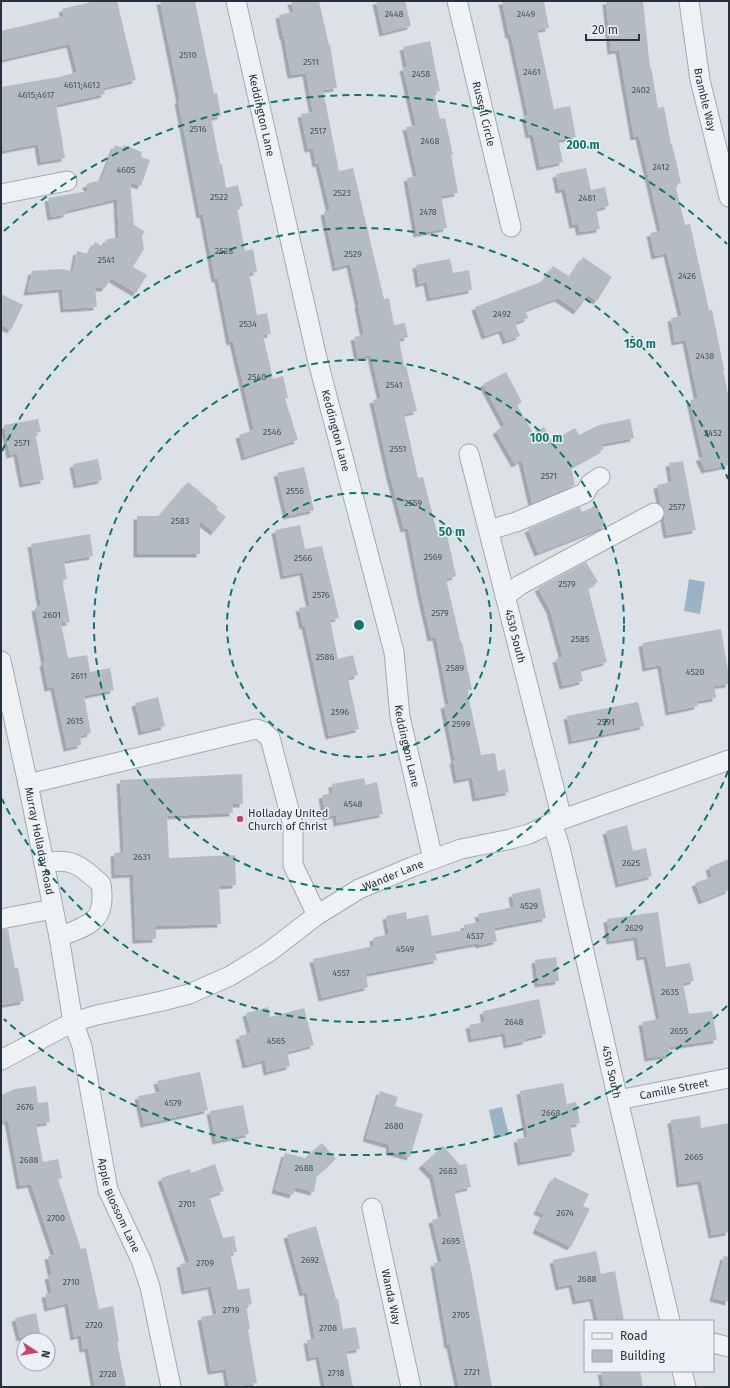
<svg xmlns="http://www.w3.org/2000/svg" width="730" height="1388" font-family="'Fira Sans',sans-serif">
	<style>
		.water { fill: #98b4c6 }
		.building { fill: #b4bbc3; filter: url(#shadow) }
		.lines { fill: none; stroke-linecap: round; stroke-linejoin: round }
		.minor-casing { stroke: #a2a9b0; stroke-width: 21 }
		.minor { stroke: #eff2f5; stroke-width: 19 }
		.ring { fill: none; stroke: #0f766e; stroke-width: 2; stroke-dasharray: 7 5 }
		.poi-dot { fill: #c94369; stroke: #ecf0f4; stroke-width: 1.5 }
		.labels { text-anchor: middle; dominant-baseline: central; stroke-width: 3; stroke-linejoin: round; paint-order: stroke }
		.number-label { font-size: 9px; fill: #4a545e }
		.street-label { font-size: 11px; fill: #27313c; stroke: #ecf0f4 }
		.poi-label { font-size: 11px; fill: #27313c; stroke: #ecf0f4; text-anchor: start }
		.centre { fill: #0f766e; stroke: #ecf0f4; stroke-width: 2 }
		.ring-label { font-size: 12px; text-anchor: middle; font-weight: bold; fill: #0f766e; stroke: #ecf0f4; stroke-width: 3; stroke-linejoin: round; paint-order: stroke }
	</style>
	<defs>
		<filter id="shadow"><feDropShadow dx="-3.5" dy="3.5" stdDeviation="0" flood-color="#0004"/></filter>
	</defs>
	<rect width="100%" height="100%" fill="#dce1e6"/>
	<path class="water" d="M689,579L705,582L700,614L684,611Z
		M502,1107L509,1135L495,1138L489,1110Z"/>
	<path class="building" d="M95,1H117L136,80L103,88L105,94L56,105L65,158L41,162L38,144L1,151V87L59,77L77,72L70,44L1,60V31L64,16L62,9Z
		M160,1H195L214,94L217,93L221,116L211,118L220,164H222L226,188L238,185L243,206L237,207L245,251L253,249L257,272L249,273L257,315L267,313L271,334L263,335L273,379L283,376L288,398L285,399L298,440L245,457L239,435L254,430L233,341L230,342L218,279H215L203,214L200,215L178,100H180Z
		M291,1H319L329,45H330L337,88L323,90L339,171L353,168L384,299L389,298L394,325L405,323L408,337L399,339L404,366H406L417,411L404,414L418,478L423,477L437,532L446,530L456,576L446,579L461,643L462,642L472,690H467L481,755L495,753L498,771L505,769L509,792L476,798L472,777L457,780L453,760H455L444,705L449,704L436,637L431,638L421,594L408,528L404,529L390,476L373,400L381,398L371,355L358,358L354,337L364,335L358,304H359L350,264L336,268L324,212L330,210L319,163L316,164L313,148L308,149L301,114L313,112L306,73L291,75L284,36H283L279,15L294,12Z
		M376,1H405L411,26L383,33Z
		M502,1H544L549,28L537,30L554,109L570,106L576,137L558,140L563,162L540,167L533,134L529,135L525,115H528L511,35H509Z
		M606,1H643L650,68L651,67L658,108L664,107L671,144H672L681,183L675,184L685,225L690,224L709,310H712L724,369L723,370L729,399V465L705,470L699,457H703L690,400L698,399L686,340L675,342L671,318L682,316L667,253L655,256L650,233L661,231L639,136L634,137L619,50L611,51Z
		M430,41L440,91L434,92L440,119L445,118L453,155H451L458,193L441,196L447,228L417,234L407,178L417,176L406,127L416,125L403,68L407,67L403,47Z
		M115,145L123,148L124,145L142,152L141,157L150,160L141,186L130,182L134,225L145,232L142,236L144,249L133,267L147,275L136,293L111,278L105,288H95L97,307L64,309L62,289L27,292L32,271L60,269L73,271L77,251L88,254L95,242L103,247L107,239L119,238L117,199L66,211L67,214L51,217L48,198L88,191L86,184L101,180Z
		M586,168L591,190L605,187L609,206L596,209L600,229L580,232L578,224L573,225L565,189L559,190L556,174Z
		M583,257L612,277L597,301L588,295L577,311L558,298L525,310L528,318L515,323L520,336L506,341L502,330L485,336L475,307L543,281L553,266L570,277Z
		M450,259L453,273L469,270L472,290L430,298L427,282L419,284L416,265Z
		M1,294L23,305L11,330L1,325Z
		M506,372L522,402L517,405L533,433L544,427L552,441L575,428L579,435L599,425L630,419L634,438L602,444L604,449L571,467L575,485L532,503L522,460L515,464L496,431L505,425L483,384Z
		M38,419L41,432L35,433L44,480L23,484L17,453L10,455L4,425Z
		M98,459L102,480L77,485L73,464Z
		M683,461L696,530L667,535L664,518L665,513L664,508L661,505L657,485L672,482L669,463Z
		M304,467L314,510L287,516L277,473Z
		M188,482L218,507L216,509L226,517L214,532L200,521V554H137V516H159Z
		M597,505L606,526L538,553L528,529L580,507L582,512Z
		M300,525L305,549L322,546L339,618L330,620L338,659L353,655L358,675L348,678L359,729L329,736L305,625L303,626L299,608L310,606L303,572L284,576L275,530Z
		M90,534L93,556L64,561L67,579L62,580L70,622L61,623L68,658L87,655L90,672L110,668L114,690L84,696L91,733L80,736L81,745L67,748L54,687L48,688L43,663L45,662L35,608L41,606L31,544Z
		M586,562L598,582L588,588L607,662L580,669L583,681L563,686L556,659L563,657L550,610L538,588Z
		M721,629L729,677V684L714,686L716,698L697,701L698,706L669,712L661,665L646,668L642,643Z
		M158,697L165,726L142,732L135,703Z
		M638,702L644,726L572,741L567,716Z
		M242,774L243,804H232L233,813L167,816L169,858L235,855L236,885L219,886L221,924L156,926V939L136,940L133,874L115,875L114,853L124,852L120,780Z
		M364,778L366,785L377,782L383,814L337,823L336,815L326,817L322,795L333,793L332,784Z
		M627,825L633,851L646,848L652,876L619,884L606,831Z
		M729,859V890L702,901L695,883L712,877L709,867Z
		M540,888L546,918L494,928L497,941L479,945V943L435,951L437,960L366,974L368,987L322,998L313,959L374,946L373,938L389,934L386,916L406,912L407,919L428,915L432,936L464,930V925L480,922L478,914L514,907L512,894Z
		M658,912L666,967L690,963L694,981L683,983L689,1014L712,1011L717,1040L669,1047L670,1055L648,1058L642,1022L660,1019L647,956L640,957L637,937L610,941L607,919Z
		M8,929L15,968H18L24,1001L1,1005V930Z
		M556,957L559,981L538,984L535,960Z
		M539,999L546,1034L525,1039L526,1041L507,1045L505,1033L472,1039L469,1025L485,1022L483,1011Z
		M268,1007L270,1017L304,1008L314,1045L287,1052L290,1066L267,1072L265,1060L246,1065L239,1036L251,1033L246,1013Z
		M200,1072L208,1110L144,1124L138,1096L160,1092L157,1081Z
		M563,1083L567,1104L576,1102L580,1123L570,1125L575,1152L521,1162L517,1139L528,1137L520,1091Z
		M36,1086L38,1103L48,1102L50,1122L36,1124L43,1162L58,1159L62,1178L58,1179L81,1249L86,1248L99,1309L113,1306L119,1342H117L126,1387H95L88,1348L83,1349L81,1335L74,1337L68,1303L48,1308L45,1294L52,1293L48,1276L52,1275L48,1256L55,1255L31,1184L20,1186L8,1120L1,1123V1095L15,1089Z
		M380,1091L398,1097L395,1106L423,1114L410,1157L389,1151L390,1145L366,1138Z
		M243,1105L249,1134L216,1141L210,1111Z
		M700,1116L701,1128L729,1123V1232L712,1235L701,1181L680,1184L671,1120Z
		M322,1143L336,1159L317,1176L314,1192L295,1187L293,1195L275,1190L285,1153L305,1158Z
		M443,1146L460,1165L466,1164L471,1187L454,1191L472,1275L492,1387H459L450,1345H448L434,1263L442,1262L432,1220L442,1217L433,1176L422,1165Z
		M215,1164L224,1191L209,1196L223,1238L234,1236L237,1252L230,1253L238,1290L249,1288L252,1304L246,1306L250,1329H248L257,1383L231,1387H229L226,1369L211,1371L201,1317L217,1314L211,1286L185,1291L180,1264L190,1262L161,1178L190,1169L191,1173Z
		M554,1177L589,1194L583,1206L590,1209L571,1247L536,1230L544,1214L537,1211Z
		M316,1226L336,1299H338L343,1329L356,1327L360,1349L346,1351L353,1387H325L319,1356L310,1358L307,1340L315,1339L307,1292L303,1293L287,1235Z
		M596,1251L601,1274L615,1271L624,1321H598L593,1298L576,1301L572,1284L559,1287L553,1260Z
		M724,1256L729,1257V1302L713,1298Z
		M36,1313L40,1333L20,1338L15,1318Z
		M601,1371H640L643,1387H604Z"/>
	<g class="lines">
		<defs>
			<g id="minor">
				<path id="s1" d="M236,1L317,358L394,652L400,717L433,859"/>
				<path id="s2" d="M457,1L511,227"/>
				<path id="s3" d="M689,1L700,80L729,197"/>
				<path d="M1,194L67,181"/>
				<path id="s4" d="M469,454L562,819"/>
				<path d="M489,530L516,522L585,493L590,484L600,477"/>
				<path d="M505,596L520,585L654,513"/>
				<path id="s5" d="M1,661L28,784L59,937L73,1022L82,1046L108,1190L141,1260L150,1287L171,1387"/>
				<path d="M28,784L256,729L262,731L270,738L293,825V865L317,915"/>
				<path id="s6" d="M552,823L560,847L618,1100L670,1321"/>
				<path d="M44,863C72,857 81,866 101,884C107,922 89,925 59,937"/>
				<path d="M1,919L53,909"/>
				<path id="s7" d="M1,1060L73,1022L97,1015L162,1001L189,994L230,976L269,952L317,915L359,889L412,867L461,849L511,839L529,834L552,823L729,760"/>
				<path id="s8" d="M618,1100L729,1078"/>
				<path id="s9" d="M372,1208L411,1387"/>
				<path d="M713,1343L729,1347"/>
				<path d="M682,1371L686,1387"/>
			</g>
		</defs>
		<use href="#minor" class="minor-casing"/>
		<use href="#minor" class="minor"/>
	</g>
	<g class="ring">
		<circle cx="359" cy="625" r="132"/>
		<circle cx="359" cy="625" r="265"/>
		<path d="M728 771A397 397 0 0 1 2 799M2 451A397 397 0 0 1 728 479"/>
		<path d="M727 1006A530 530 0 0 1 4 1019M4 231A530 530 0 0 1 727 244"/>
	</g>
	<circle class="poi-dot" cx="240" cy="819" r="4"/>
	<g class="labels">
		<g class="number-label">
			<text x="394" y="14">2448</text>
			<text x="526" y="14">2449</text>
			<text x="188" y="55">2510</text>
			<text x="311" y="62">2511</text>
			<text x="532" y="72">2461</text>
			<text x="421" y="74">2458</text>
			<text x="82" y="85">4611;4613</text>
			<text x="641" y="90">2402</text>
			<text x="36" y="95">4615;4617</text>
			<text x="198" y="129">2516</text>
			<text x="318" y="131">2517</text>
			<text x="430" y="141">2468</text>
			<text x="661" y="167">2412</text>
			<text x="126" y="170">4605</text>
			<text x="342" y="193">2523</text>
			<text x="219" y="197">2522</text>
			<text x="587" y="198">2481</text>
			<text x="428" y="212">2478</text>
			<text x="224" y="251">2528</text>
			<text x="353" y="254">2529</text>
			<text x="106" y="260">2541</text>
			<text x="687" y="276">2426</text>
			<text x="502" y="314">2492</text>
			<text x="248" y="324">2534</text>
			<text x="705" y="356">2438</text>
			<text x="257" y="377">2540</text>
			<text x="394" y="385">2541</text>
			<text x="272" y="432">2546</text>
			<text x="713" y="433">2452</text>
			<text x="22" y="443">2571</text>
			<text x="398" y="449">2551</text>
			<text x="549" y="476">2571</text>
			<text x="295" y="491">2556</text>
			<text x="413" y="503">2559</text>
			<text x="677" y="507">2577</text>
			<text x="180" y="521">2583</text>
			<text x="433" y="557">2569</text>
			<text x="303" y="558">2566</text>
			<text x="567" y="584">2579</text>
			<text x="321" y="595">2576</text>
			<text x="440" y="613">2579</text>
			<text x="52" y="615">2601</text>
			<text x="580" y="639">2585</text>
			<text x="325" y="657">2586</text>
			<text x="455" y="668">2589</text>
			<text x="695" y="672">4520</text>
			<text x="79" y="676">2611</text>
			<text x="340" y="712">2596</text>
			<text x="75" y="721">2615</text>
			<text x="606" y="722">2591</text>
			<text x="461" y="724">2599</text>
			<text x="353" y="804">4548</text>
			<text x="142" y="857">2631</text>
			<text x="631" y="863">2625</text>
			<text x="529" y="906">4529</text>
			<text x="634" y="928">2629</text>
			<text x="475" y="936">4537</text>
			<text x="405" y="949">4549</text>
			<text x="341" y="973">4557</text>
			<text x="670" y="992">2635</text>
			<text x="514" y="1022">2648</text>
			<text x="679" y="1031">2655</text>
			<text x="276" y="1041">4565</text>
			<text x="173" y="1103">4579</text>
			<text x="25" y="1107">2676</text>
			<text x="551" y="1113">2668</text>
			<text x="394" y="1126">2680</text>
			<text x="694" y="1157">2665</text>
			<text x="29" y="1160">2688</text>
			<text x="304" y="1168">2688</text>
			<text x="448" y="1171">2683</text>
			<text x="187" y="1204">2701</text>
			<text x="565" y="1213">2674</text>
			<text x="56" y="1218">2700</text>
			<text x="451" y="1241">2695</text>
			<text x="310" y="1260">2692</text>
			<text x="205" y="1263">2709</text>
			<text x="587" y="1279">2688</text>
			<text x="71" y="1282">2710</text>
			<text x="231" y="1310">2719</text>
			<text x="461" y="1315">2705</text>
			<text x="94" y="1325">2720</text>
			<text x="328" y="1328">2708</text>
			<text x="472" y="1372">2721</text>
			<text x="336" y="1373">2718</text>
			<text x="108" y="1374">2728</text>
		</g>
		<g class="street-label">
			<text stroke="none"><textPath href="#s3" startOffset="100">Bramble Way</textPath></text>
			<text stroke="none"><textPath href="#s2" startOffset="116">Russell Circle</textPath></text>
			<text stroke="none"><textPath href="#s1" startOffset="117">Keddington Lane</textPath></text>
			<text stroke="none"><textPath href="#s1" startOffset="441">Keddington Lane</textPath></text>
			<text stroke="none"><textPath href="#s4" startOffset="188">4530 South</textPath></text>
			<text stroke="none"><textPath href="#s1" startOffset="765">Keddington Lane</textPath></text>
			<text stroke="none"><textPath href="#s5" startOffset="184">Murray Holladay Road</textPath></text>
			<text stroke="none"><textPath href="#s7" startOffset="438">Wander Lane</textPath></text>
			<text stroke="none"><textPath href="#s6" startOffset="256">4510 South</textPath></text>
			<text stroke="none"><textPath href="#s8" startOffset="57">Camille Street</textPath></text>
			<text stroke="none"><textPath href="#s5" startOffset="558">Apple Blossom Lane</textPath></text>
			<text stroke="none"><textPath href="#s9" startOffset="91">Wanda Way</textPath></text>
		</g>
		<g class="poi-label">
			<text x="248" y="813">Holladay United<tspan x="248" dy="13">Church of Christ</tspan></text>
		</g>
	</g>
	<circle cx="359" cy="625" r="6" class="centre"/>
	<g class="ring-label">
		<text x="583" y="149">200 m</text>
		<text x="640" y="348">150 m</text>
		<text x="546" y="442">100 m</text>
		<text x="452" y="536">50 m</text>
	</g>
	<rect width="730" height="1388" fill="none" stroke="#27313c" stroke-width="4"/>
	<rect x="584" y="1320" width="130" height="52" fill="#ecf0f4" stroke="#9da4aa"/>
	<rect x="592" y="1333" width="20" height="6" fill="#eff2f5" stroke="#9da4aa"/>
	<text x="620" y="1340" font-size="12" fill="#27313c">Road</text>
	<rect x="592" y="1350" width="20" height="12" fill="#b4bbc3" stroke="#9da4aa"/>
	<text x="620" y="1360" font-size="12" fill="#27313c">Building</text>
	<g transform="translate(36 1352) rotate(102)"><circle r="19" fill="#ecf0f4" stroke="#9da4aa"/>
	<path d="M0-3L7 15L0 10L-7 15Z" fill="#c94369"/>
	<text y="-6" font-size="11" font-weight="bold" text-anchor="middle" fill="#27313c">N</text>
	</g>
	<path d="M586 34v6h53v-6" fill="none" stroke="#27313c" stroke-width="2"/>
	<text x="592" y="34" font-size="12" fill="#27313c" stroke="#ecf0f4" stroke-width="3" paint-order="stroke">20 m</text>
</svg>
